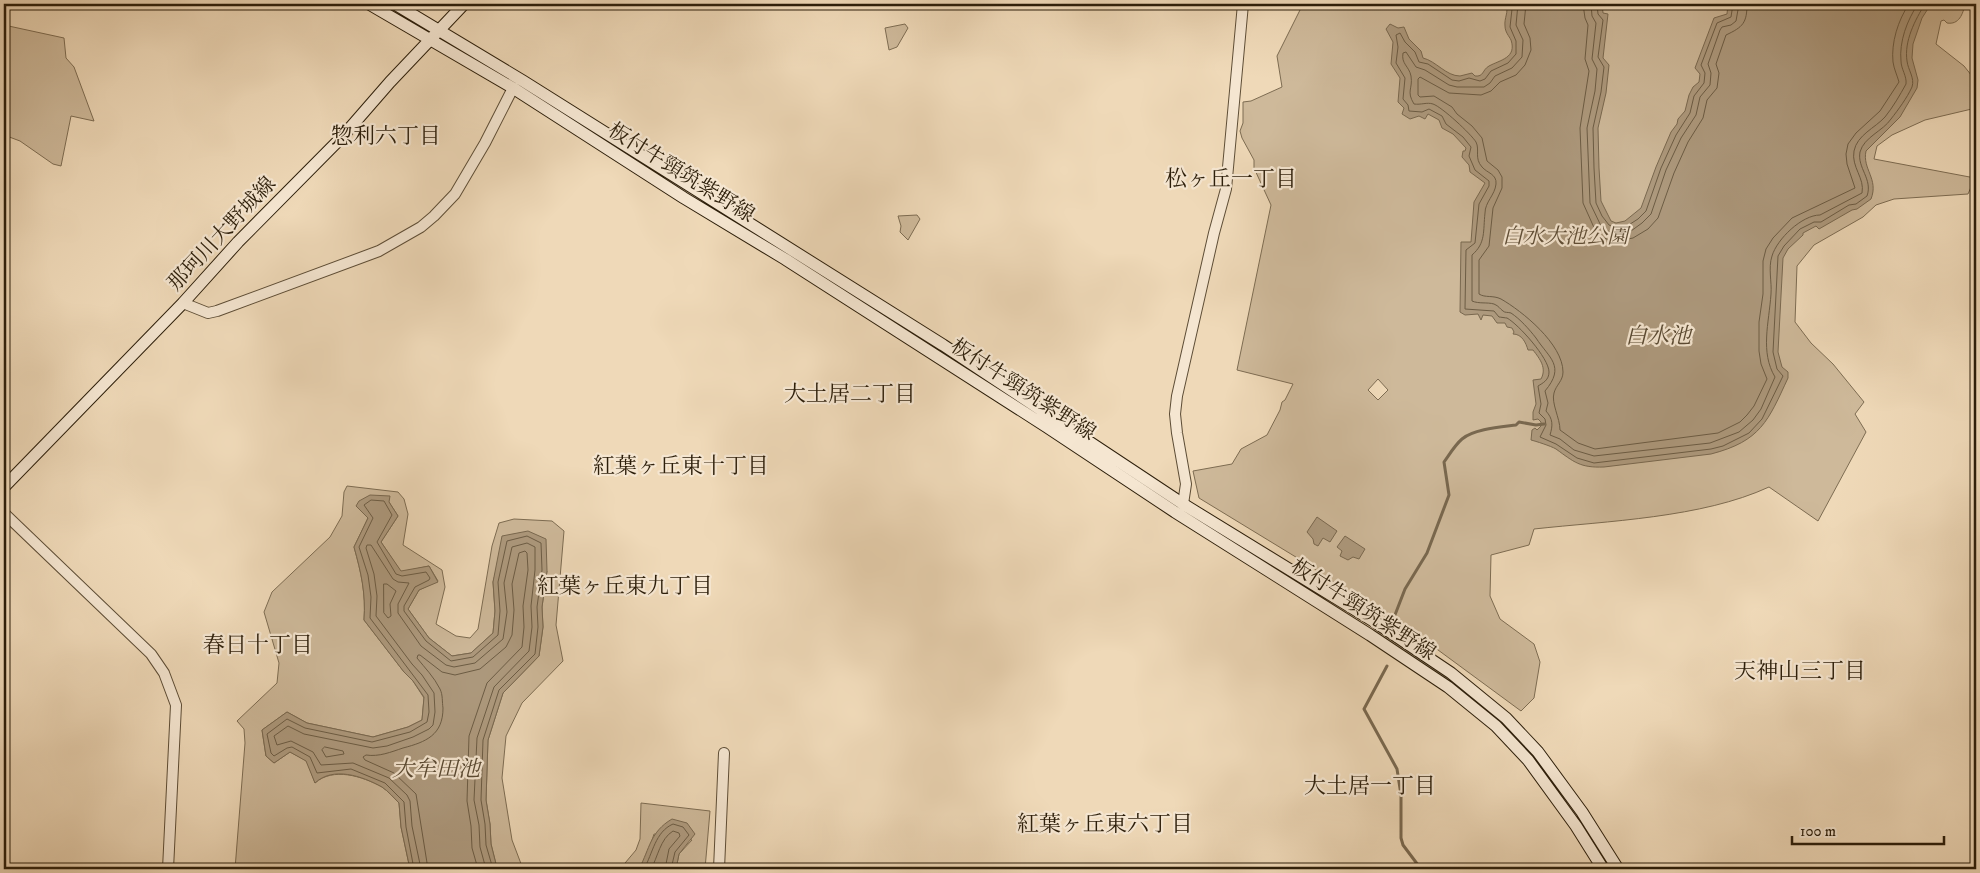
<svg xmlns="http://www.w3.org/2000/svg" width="1980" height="873" font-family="'IM FELL DW Pica','Noto Serif JP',serif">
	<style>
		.green { fill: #ceb99a; stroke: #7d6c52; fill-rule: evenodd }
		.water { fill: #ad997d; stroke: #79684f }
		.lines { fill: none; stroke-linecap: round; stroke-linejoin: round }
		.shore { stroke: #6c5c44; stroke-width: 1 }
		.stream { stroke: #79684f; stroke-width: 3 }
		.tertiary-casing { stroke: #5d4d36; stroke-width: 12 }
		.secondary-casing { stroke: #2c1e0a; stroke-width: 13 }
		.tertiary { stroke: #f5e6d1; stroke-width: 10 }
		.secondary { stroke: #f5e6d1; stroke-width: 11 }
		.labels { text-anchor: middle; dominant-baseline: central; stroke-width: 4.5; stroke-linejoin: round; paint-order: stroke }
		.street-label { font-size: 21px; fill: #2c1e0a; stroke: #f5e6d1 }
		.park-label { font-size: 21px; font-style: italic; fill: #5d4c35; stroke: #f5e6d1 }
		.neighbourhood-label { font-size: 22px; fill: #2c1e0a; stroke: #f5e6d1 }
		.water-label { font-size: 22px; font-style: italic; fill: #594932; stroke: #f5e6d1 }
	</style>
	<rect width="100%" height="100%" fill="#efd9b8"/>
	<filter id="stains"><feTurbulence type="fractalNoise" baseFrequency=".004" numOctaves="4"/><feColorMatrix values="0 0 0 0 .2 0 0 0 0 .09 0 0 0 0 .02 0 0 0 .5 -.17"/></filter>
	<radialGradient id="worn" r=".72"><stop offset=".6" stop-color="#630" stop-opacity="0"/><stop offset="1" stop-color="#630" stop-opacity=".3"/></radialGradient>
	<path class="green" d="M1303,4H1965C1963,14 1959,25 1947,23L1944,20L1941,21L1936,44L1964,66L1976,81V108L1925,120L1892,135L1877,146L1874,159L1975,178L1968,194L1894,199L1876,205L1863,217L1814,245L1797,266L1795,322L1811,343L1833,364L1864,402L1855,414L1866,432L1818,521L1769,487C1702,518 1607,521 1534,529L1529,545L1491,555L1490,596L1500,619L1534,644L1540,662L1534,698L1521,711L1434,647L1412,635L1304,562L1199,498L1193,471L1232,464L1241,449L1267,435L1280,410L1282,402L1285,400L1293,384L1237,370L1271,205L1254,168V160L1242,138L1240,131L1243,123V102L1251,101L1282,87L1277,56ZM1378,379L1388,390L1378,400L1368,390Z
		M905,24L908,28L897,47L889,50L885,28Z
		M4,25L64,38L66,58L74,67L94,121L71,116L61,166L53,164L20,141L4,135Z
		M917,215L920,219L908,240L900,232L901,226L898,216Z
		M347,486L398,492L404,499L408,514L403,545L442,570L445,587L436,624L456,636L470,638L478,629L492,546L499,523L514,519L552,521L564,531L556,625L563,661L522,703L506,736L502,778L512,840L523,869H499L496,864L491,844L490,824L486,800L488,740L503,693L539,656L543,627L542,607L547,571L499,560L493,582L495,611L493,633L471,653L452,656L429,638L408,609L419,590L438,581L429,566L401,572L381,542L398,516L389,502L368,518L354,547C361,572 366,593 364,620L404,672L413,681L424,698L422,720L408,727L373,737L307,723L287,712L262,730L266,756L274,763L290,752L307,761L315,783C333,767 362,776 382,787C388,791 394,798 399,803L401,827L410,869H235L245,743L244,729L237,721L277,683L279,663L264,612L272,592L330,537L342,516L344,492Z
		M641,803L710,811L705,869H676L679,854L692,840L654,834L648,853L639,869H620L636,850L640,839Z"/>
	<path class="water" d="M1506,4H1602L1603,13L1608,14L1603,58L1609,65L1606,93L1598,128L1599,168L1601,201L1611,221L1616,223L1625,221L1641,208L1656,167L1671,132L1677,124L1678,119L1685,111L1689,95L1693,87L1699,82L1700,74L1695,68L1714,18L1727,14L1728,4H1931L1922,18L1913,44L1912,58L1918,80L1917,88L1900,117L1866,151C1862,169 1879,179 1871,199L1857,209L1852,210L1819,229L1816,226L1803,233V235L1788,249L1783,258L1778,352L1782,367L1788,372V378C1768,421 1761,441 1711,454L1604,467C1580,468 1574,462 1556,449C1551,446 1535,441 1531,440L1532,430L1535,428L1537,430L1541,426V422L1538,419L1533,420V412L1536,404L1533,380L1541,379C1547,368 1540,359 1533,350H1528C1526,343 1522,334 1513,334L1514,332L1512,328L1507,327L1505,323H1497L1492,316L1483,315L1481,320L1478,314L1465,315L1460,312L1461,242H1471L1474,202L1485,183L1470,172L1469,165L1462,157L1463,151H1465L1466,148L1453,134L1442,128L1439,120L1428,114L1425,119L1419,116L1410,119L1402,114L1404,108L1398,102L1400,78L1391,64L1393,42L1386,29L1390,24L1398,28L1404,27L1409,39L1421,51L1423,58C1436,61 1446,76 1460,76C1464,75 1468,74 1472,73L1475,76C1484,77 1482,70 1489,66C1500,60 1517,58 1511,40C1509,36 1505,32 1505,26C1504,18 1509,12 1506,4Z
		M370,495L390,496L389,502L398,516L381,542L401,571L429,566L438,582L419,590L408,609L429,638L452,656L471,653L493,633L495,611L493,582L502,536L528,531L546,539L547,571L542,607L543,627L539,656L503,693L488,740L486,800L490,824L491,844L496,864L499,869H410L401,827L399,803C394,798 388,791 382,787C362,776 333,766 315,783L306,761L290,752L274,763L266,756L262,730L287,712L307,723L373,737L408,727L422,720L424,697L413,681L404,672L364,620C366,594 361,572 354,547L368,518L356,506L359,501Z
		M1317,517L1337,531L1330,542L1323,538L1318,546L1314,544L1313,539L1307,532Z
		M1345,536L1365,549L1359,559L1353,557L1348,560L1340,556L1342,551L1337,547Z
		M672,819L687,823L695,834L679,854L676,869H639C650,848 650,832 672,819Z"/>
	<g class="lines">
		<path class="shore" d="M1511,4L1512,9L1510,27L1516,41V54L1508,63L1491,71L1485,79L1480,81L1469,78L1459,81L1452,80L1428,64L1419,62L1415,52L1405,42L1400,33L1396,35L1398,47L1396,63L1405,78L1403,99L1408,105L1409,111L1422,112L1429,109L1442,116L1446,124L1463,137L1471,147L1469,156L1475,170L1489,181V186L1479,204L1475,243L1466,250L1465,309L1494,311L1499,317C1500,317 1506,318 1507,318C1518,324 1549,358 1549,372C1549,380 1543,383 1538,386L1541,404L1539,413L1545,419L1546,425L1540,437L1556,444L1577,458L1594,463L1711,449L1723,446L1749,433L1762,419L1783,376L1777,369L1773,352L1778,256L1784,246L1800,229L1814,222H1821L1849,205L1856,204L1867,196C1873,179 1857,168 1860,152C1864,137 1883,131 1891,119C1898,110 1907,98 1912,87C1915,78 1908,70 1907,61C1904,41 1915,20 1925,4
			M1518,4L1516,25L1523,40L1522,57L1512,68L1495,76L1490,83L1484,87H1457L1449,85L1425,70L1416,67L1406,52L1403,53C1401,64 1409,66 1411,76C1413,89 1406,91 1414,104C1421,105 1427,102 1433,104C1442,107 1471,134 1476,142C1480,150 1474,158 1482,167C1487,173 1497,174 1496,184C1495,195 1485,202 1485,213C1483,231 1486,243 1472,255V301C1479,304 1487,302 1494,304C1499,306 1500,309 1503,311C1505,313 1508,312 1511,313C1520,319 1529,329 1536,338C1549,358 1566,366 1545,391L1548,403L1546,411C1553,419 1553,425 1550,435L1560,439L1574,450L1594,456L1710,443L1739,432L1753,420L1761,409L1775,377C1760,352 1769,323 1771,294C1772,282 1768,268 1772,256C1777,239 1802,215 1820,215L1862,193C1865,178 1851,167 1854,151C1857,135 1875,128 1885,117C1893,107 1900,95 1906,84C1907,76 1901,69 1901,61C1899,42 1907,20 1918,4
			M1526,4L1524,24L1530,38L1531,50L1525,65L1516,75L1500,82L1491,91L1481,95L1449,93L1420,77L1418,79V95L1420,97L1434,96L1452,107L1457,114L1472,126L1482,138L1487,161L1498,170L1502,177V188L1493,208L1489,246L1479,260V294C1485,298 1493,295 1501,299C1522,311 1563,344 1563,372C1563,381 1556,385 1554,393C1551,403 1560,418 1560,430L1578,443L1595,449L1718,433L1740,422L1747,415L1754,406L1767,379L1761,364L1759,351V322L1763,294V261L1766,249L1773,238L1792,218L1855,188L1847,164L1846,154L1848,144L1856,133L1880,111L1899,82C1897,75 1894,69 1893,62C1891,43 1898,20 1909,4
			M1583,4L1585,18L1588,25L1585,59L1589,71L1580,128L1583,203L1596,232L1602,237L1613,242L1633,238L1648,229L1658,218L1674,173L1688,142L1703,118L1707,100L1717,88L1719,73L1716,64L1726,35C1743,27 1747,23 1747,4
			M1591,4L1592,16L1596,23L1592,59L1597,69L1595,91L1587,128L1590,203L1602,228L1614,234L1631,231L1642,223L1651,214L1666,170L1681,138L1696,115L1700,97L1710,85L1711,73L1708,64L1720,30L1722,27L1731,25L1736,21L1739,4
			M1597,4L1598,14L1603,20L1598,57L1604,67L1601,92L1593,128L1594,168L1596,203L1602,216L1609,225L1616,228L1627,226L1638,219L1646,211L1661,168L1676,135L1690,113L1694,96L1704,83L1705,73L1701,65L1717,23L1731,17L1733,4
			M384,584H387L396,591L390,604L391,616L388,618L384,613Z
			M325,747L343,751L344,754L326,757L322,750Z
			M414,869L406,827L404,802L385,783L351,769L317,773L310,757L292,747L287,748L274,756L271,753L267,734L287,719L305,728L372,742L410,732L427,722L429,712L428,695L370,618L371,597L368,575L359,547L373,518L364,505L371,500L384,501L392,515L377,542L396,574L402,576L426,572L430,578L429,580L415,587L404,606V611L426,641L451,661L473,657L498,635L500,611L498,582L507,541L527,536L541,543L542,570L537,607L538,627L535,654L499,690L483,740L481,800L485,824L486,845L493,869
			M421,869L412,826L410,801L407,795L389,778L353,763L321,765L313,752L291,741L277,745L274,736L288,726L304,734L373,748L387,746L413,737L429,729L433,725L435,712L434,693L422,675L412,664L376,616L377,596L374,574L366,548L367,545H371L393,579L398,582L409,583L398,604V613L421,646L446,665L454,667L475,663L503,639L507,612L504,583L512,547L527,543L535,547V570L531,606L532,627L529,651L494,687L477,738L474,800L479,825L480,847L486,869
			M428,869L416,794L394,773L365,760L363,757L366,755C379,757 391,752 403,748C426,742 443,735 443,708C442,702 443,695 440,689C434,677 425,668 417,658L418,655H420L442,672L455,675L480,669L506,647L512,635L514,610L512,584L519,553L525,551L527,553L528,570L523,606L524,627L522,647L487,683L469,736L467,801L471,826L472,848L478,869
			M644,869C653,853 655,832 673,824L683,827L689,835L675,852L671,869
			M651,869C658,857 660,839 673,831L679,833L680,836L669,849L665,869"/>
		<path class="stream" d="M1393,620L1405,589L1427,553L1449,495L1444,462C1449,455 1455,445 1462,439C1474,429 1501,427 1516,425L1519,422L1536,425L1544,424
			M1387,666L1364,709L1397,769L1401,795V838L1403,845L1421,869"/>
		<defs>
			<path id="tertiary" d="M183,303L208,313L217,311L379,251L421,227L434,216L455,194L485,143L513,88
				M1183,504L1186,484L1177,433L1175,414L1177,396L1214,233L1226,189L1243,4
				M4,513L151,654L164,673L176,705L168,869
				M719,869L724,753"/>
			<path id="secondary" d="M369,4L513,88L684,198L785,259L1047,427L1175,512L1370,635L1448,687L1496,726L1528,760L1576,826L1603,869
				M395,4L523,81L943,345L1183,504L1375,622L1451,673L1506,718L1538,752L1582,812L1618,869
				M4,487L183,303L238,242L343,136L390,82L464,4"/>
		</defs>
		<use href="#tertiary" class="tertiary-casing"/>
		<use href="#secondary" class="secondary-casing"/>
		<use href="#tertiary" class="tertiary"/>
		<use href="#secondary" class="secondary"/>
	</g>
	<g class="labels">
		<g class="street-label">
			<text transform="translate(681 173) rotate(32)">板付牛頸筑紫野線</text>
			<text transform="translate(222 234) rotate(-47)">那珂川大野城線</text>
			<text transform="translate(1023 390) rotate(33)">板付牛頸筑紫野線</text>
			<text transform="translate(1363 610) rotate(33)">板付牛頸筑紫野線</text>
		</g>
		<g class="park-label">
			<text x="1565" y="237">白水大池公園</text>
		</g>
		<g class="neighbourhood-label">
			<text x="386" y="136">惣利六丁目</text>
			<text x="1231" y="179">松ヶ丘一丁目</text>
			<text x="850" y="394">大土居二丁目</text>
			<text x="681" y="466">紅葉ヶ丘東十丁目</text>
			<text x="625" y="586">紅葉ヶ丘東九丁目</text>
			<text x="258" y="645">春日十丁目</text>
			<text x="1800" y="671">天神山三丁目</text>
			<text x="1370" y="786">大土居一丁目</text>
			<text x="1105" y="824">紅葉ヶ丘東六丁目</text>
		</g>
		<g class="water-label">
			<text x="1658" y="336">白水池</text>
			<text x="436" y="769">大牟田池</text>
		</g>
	</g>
	<rect width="1980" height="873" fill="none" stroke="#efd9b8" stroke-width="20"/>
	<rect x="5" y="5" width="1970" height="863" fill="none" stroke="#2c1e0a" stroke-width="2.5"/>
	<rect x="10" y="10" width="1960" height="853" fill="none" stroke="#2c1e0a"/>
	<path d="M1792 836v8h152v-8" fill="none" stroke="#2c1e0a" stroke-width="2.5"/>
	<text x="1800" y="836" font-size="15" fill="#2c1e0a" stroke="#f5e6d1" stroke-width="4" paint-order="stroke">100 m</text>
	<rect width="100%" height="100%" filter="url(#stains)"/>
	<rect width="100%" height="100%" fill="url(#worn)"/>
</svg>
